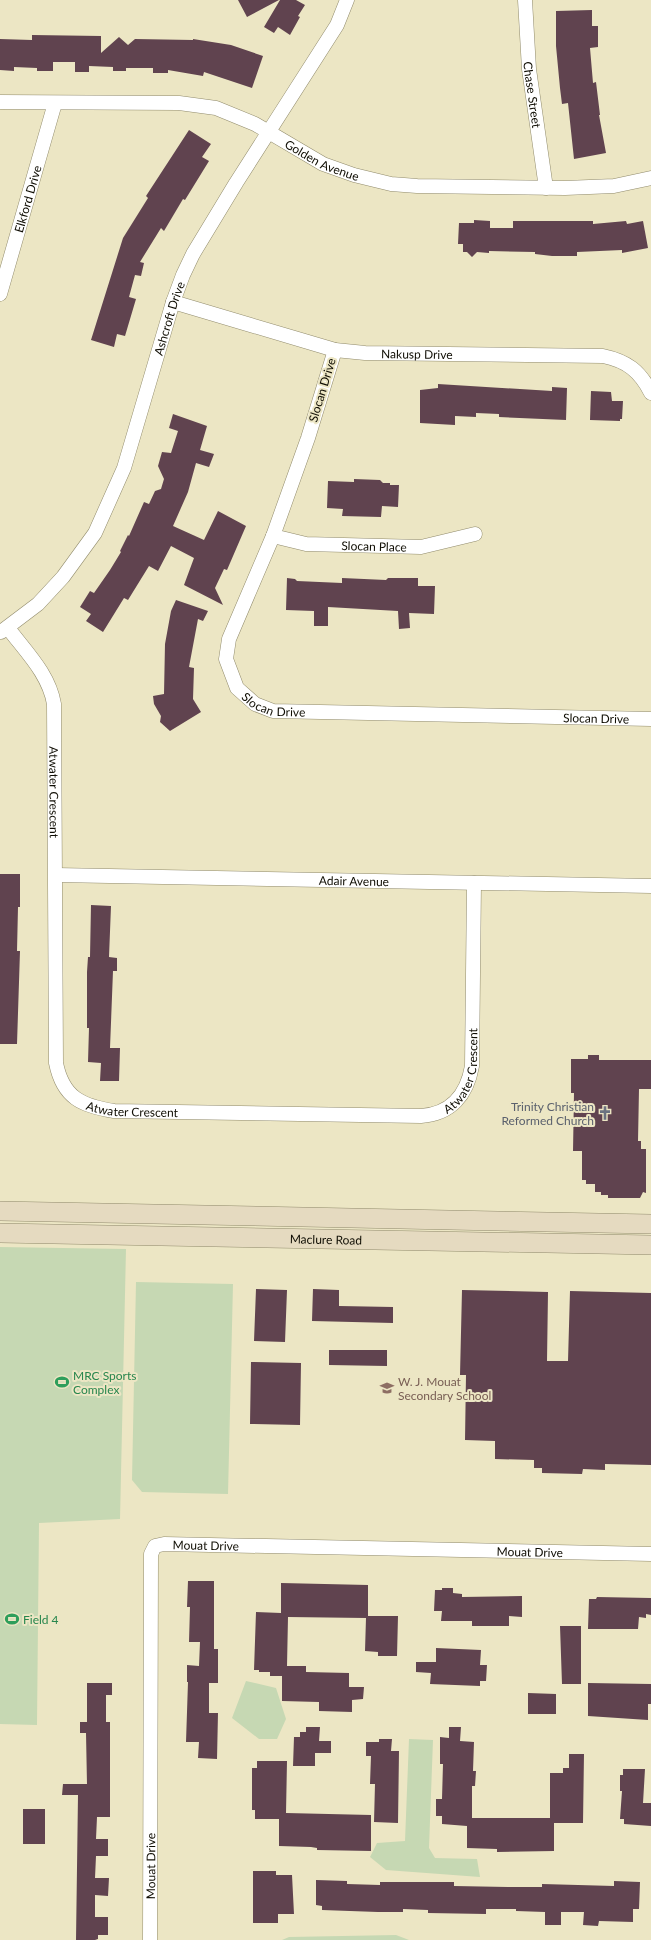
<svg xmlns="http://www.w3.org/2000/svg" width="651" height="1940" font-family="Lato,sans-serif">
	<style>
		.green { fill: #c6d8b3 }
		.building { fill: #60434f }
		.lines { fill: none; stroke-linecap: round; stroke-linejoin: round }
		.street-casing { stroke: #918b6c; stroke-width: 15 }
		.secondary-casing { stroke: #918b6c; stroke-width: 20 }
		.street { stroke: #fff; stroke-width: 14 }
		.secondary { stroke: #e5dac0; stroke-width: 19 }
		.labels { text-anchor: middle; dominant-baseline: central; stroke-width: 4; stroke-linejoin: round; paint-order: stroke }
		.street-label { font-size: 12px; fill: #0f0d03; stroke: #ece6c4 }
		.worship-label { font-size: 12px; fill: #5b616d; stroke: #ece6c4; text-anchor: end }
		.leisure-label { font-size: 12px; fill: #27864d; stroke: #ece6c4; text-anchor: start }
		.education-label { font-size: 12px; fill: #785e54; stroke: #ece6c4; text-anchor: start }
	</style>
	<rect width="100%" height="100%" fill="#ece6c4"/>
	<path class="green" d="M0,1247L126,1249L120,1519L39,1523L37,1725L0,1724Z
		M136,1282L233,1284L228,1494L142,1492L132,1480Z
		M246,1681L276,1688L286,1719L277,1739H259L232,1718Z
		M409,1739L433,1740L429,1848L435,1858L477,1859L480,1877L386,1870L370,1857L377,1843L405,1841Z
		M396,1935L409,1940H282L289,1937Z"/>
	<path class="building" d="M238,0H279L247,17Z
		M280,0H296L305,5L298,16L300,17L290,35L278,27L274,33L264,27Z
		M592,10V26H598V47L590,48L593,83L596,82L600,115H599L606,153L574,159L568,103L562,104L560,88L556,46V11Z
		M32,35L101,36V53L119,37L128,45L135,39L193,40V39L231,45L263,56L252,88L204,72L203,76L168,70V73H153V68H126V71H113V67L89,66V72H75V62H53V71H37V68L14,67V71L0,70V39L32,40Z
		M189,130L211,144L202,157L209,161L185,200L183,199L164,231L161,228L140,262L144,263L141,276L135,275L129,297L136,299L125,336L117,334L114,347L91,340L123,238L148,198L146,196Z
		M474,220L490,221V228H513V221H593V224L626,221L627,224L643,221L648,248L622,253V250L577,252V256H552L535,254V252L489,251V253L477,252L472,257L467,252H463V244H458L459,223H474Z
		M438,384L552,391V387L567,388L566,420L499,417V414L476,413V417L455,416V425L420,423V390L438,388Z
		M591,391L611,392L612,401H623L622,419H620V421L590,420Z
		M173,414L207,426L200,450L214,454L209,467L196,463L188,492L173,526L204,540L218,511L246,526L227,570L224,569L215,588L223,605L184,585L194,558L171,546L158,571L149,566L128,600L124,598L103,632L86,621L91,614L80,607L90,591L94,593L110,570L121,552L120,551L128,535L129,536L144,502L149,504L155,491L161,489L164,479L158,466L162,452L171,453L178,431L169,428Z
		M354,479L380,480L383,483H390V485H399L398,507L382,506L381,517L342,516L343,509L327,508L328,481L354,482Z
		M287,578L295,579L297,581L342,583V578L386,580L388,578H418V586H435L434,614L409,613L410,628L399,629L398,611L328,607V626H314V611L286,610Z
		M176,600L208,611L203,621L198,619L189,667L194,668L193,699L201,712L170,731L160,722L161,716L154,704L153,696L164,694L165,644L171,611Z
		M0,874H20V907H18L17,951H20L17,1044H0Z
		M91,905L111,906L109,957L117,958V971H113L110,1048H120L119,1081H100L101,1063L88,1062L89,1028H87V972L88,957H90Z
		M588,1055H599V1060H651V1089H639L638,1141H641V1149H646V1193L643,1192L640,1198H608V1195H601V1192H595V1184H586V1180H582V1151H573L574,1093H571V1059H588Z
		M256,1289L287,1290L285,1342L254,1341Z
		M313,1289L339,1290V1306L393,1307V1323L312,1321Z
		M462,1290L548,1292L547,1361H568L570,1291L651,1293V1465L605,1464V1470L583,1469L582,1474L542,1473V1468H534V1460L495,1459V1441L465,1440L466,1375H460Z
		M329,1350H387V1366L329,1365Z
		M251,1362L301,1363L300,1425L250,1424Z
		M188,1581H214V1649H218V1683H209V1713H218L217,1759L198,1758L199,1742H186L188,1682H187V1665L199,1666L200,1642H189L190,1607H187Z
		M281,1583L368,1585V1616H398L397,1656H378V1652L365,1651L366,1618L288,1617L287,1666H306V1672L349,1673V1687H364L363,1699L352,1700V1712L319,1711V1702L282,1701V1676H270V1672H259V1670H254L256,1612L281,1613Z
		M442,1588H453V1593L462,1594V1597L522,1596V1617L509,1616V1626H472V1621H441L442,1611H434L435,1590H442Z
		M597,1597L651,1598V1615L646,1614V1618L639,1617L638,1629H588L589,1599H596Z
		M560,1626H581V1684H562Z
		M436,1648L481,1650L480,1665H487L486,1681H480V1686L430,1684L431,1673L416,1672V1662H436Z
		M87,1683H112V1695H106V1722H110V1817H97L96,1839H108V1856H96L95,1878H109L108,1896L95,1895V1917H108V1935H98V1939L95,1940H76L78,1795H62L63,1784H87L86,1733H80V1722H87Z
		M588,1683L651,1684V1704H648V1720L588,1716Z
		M528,1693L556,1694V1714H528Z
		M306,1727H320L319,1741H331V1753H315V1766H293L294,1737H300V1732H306Z
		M449,1727H461L460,1741L474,1742L473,1771H476L475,1786H472V1818H550V1773H563V1768H569V1754H584L583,1823H554V1851L497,1852V1849L467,1848V1826L442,1824V1816H436V1799H442L443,1764H440V1737L449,1738Z
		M379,1739H392L391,1751H399L398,1823L374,1822L375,1784H370L371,1756H366V1742H379Z
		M257,1761H287L286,1813L371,1815V1851L317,1850V1848L311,1847L279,1846V1819H255V1810H252V1768H257Z
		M623,1769H645L643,1803H651V1826L624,1824V1819H620L622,1791H620V1775H623Z
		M23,1809H45V1844H23Z
		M253,1871H276V1875H292L294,1914H278V1923H253Z
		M316,1880L347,1881V1884L380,1885V1882H454V1886L508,1887H542V1884L614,1886V1881L640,1882L639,1909H633V1922L599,1921L598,1926L583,1925L584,1912H561V1925H545V1912L516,1911V1909H486V1914L428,1913V1910L403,1909V1912H378L322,1910V1906L316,1905Z"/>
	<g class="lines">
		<defs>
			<g id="street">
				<path id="s1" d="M525,0L529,69L546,188"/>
				<path id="s2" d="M0,102L179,103L216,108L255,124L323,164L354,175L391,184L417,186L565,188L614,186L651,178"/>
				<path id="s3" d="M0,294L55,103"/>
				<path id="s4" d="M173,302L335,350L365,353L603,356C627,361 640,371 651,393"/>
				<path id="s5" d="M335,350L308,438L273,536L229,639L226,659L237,688L255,704L273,711L651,719"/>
				<path id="s6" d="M273,536L306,544L421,547L475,534"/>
				<path id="s7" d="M8,628C26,652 49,674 54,704L56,1063C63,1098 82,1106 114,1111L421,1116C451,1114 467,1095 472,1066L474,883"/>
				<path id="s8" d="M1,632L38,604L63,577L95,533L124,468L173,302L183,275L193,254L236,183L337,25L347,0"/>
				<path id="s9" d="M56,875L651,886"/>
				<path id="s10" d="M150,1940L151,1554L155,1546L164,1544L651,1554"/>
			</g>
			<g id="secondary">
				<path d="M0,1211L651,1224"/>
				<path id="s11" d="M0,1233L651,1245"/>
			</g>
		</defs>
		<use href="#street" class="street-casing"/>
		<use href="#secondary" class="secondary-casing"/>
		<use href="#street" class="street"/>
		<use href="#secondary" class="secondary"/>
	</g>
	<defs>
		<symbol id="church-bare" viewBox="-9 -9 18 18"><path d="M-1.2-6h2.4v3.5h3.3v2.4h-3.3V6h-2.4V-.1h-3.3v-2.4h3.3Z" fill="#6b7280" stroke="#ece6c4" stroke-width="2.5" paint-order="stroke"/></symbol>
		<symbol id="stadium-bare" viewBox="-9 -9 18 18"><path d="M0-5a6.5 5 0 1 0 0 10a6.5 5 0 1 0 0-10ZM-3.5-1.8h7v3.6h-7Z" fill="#2e9e5b" stroke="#ece6c4" stroke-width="2.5" paint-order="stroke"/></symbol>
		<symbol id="school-bare" viewBox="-9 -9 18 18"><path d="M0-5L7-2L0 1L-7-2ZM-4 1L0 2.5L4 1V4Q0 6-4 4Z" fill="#8d6e63" stroke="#ece6c4" stroke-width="2.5" paint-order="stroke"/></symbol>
	</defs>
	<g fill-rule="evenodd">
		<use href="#church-bare" x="595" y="1103" width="20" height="20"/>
		<use href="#stadium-bare" x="52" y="1372" width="20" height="20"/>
		<use href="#school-bare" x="377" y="1378" width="20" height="20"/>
		<use href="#stadium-bare" x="2" y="1609" width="20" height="20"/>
	</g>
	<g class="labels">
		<g class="street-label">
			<text stroke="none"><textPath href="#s1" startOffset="95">Chase Street</textPath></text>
			<text stroke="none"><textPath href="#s2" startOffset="335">Golden Avenue</textPath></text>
			<text stroke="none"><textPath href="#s3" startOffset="99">Elkford Drive</textPath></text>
			<text stroke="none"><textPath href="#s8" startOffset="365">Ashcroft Drive</textPath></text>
			<text stroke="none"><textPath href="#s4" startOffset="251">Nakusp Drive</textPath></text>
			<text transform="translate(322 390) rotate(-73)">Slocan Drive</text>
			<text stroke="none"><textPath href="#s6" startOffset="102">Slocan Place</textPath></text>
			<text stroke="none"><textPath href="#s5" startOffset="402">Slocan Drive</textPath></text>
			<text stroke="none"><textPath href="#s5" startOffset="726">Slocan Drive</textPath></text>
			<text stroke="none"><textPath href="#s7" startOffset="178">Atwater Crescent</textPath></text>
			<text stroke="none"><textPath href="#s9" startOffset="298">Adair Avenue</textPath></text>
			<text stroke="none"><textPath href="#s7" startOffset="908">Atwater Crescent</textPath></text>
			<text stroke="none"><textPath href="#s7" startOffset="549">Atwater Crescent</textPath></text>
			<text stroke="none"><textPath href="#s11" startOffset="326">Maclure Road</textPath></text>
			<text stroke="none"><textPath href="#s10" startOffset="446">Mouat Drive</textPath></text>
			<text stroke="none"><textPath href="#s10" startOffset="770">Mouat Drive</textPath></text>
			<text stroke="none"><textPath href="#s10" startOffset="74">Mouat Drive</textPath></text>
		</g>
		<g class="worship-label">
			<text x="594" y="1106">Trinity Christian<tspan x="594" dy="14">Reformed Church</tspan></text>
		</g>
		<g class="leisure-label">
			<text x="73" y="1375">MRC Sports<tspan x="73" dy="14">Complex</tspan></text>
			<text x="23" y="1619">Field 4</text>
		</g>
		<g class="education-label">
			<text x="398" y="1381">W. J. Mouat<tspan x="398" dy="14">Secondary School</tspan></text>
		</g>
	</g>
</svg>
